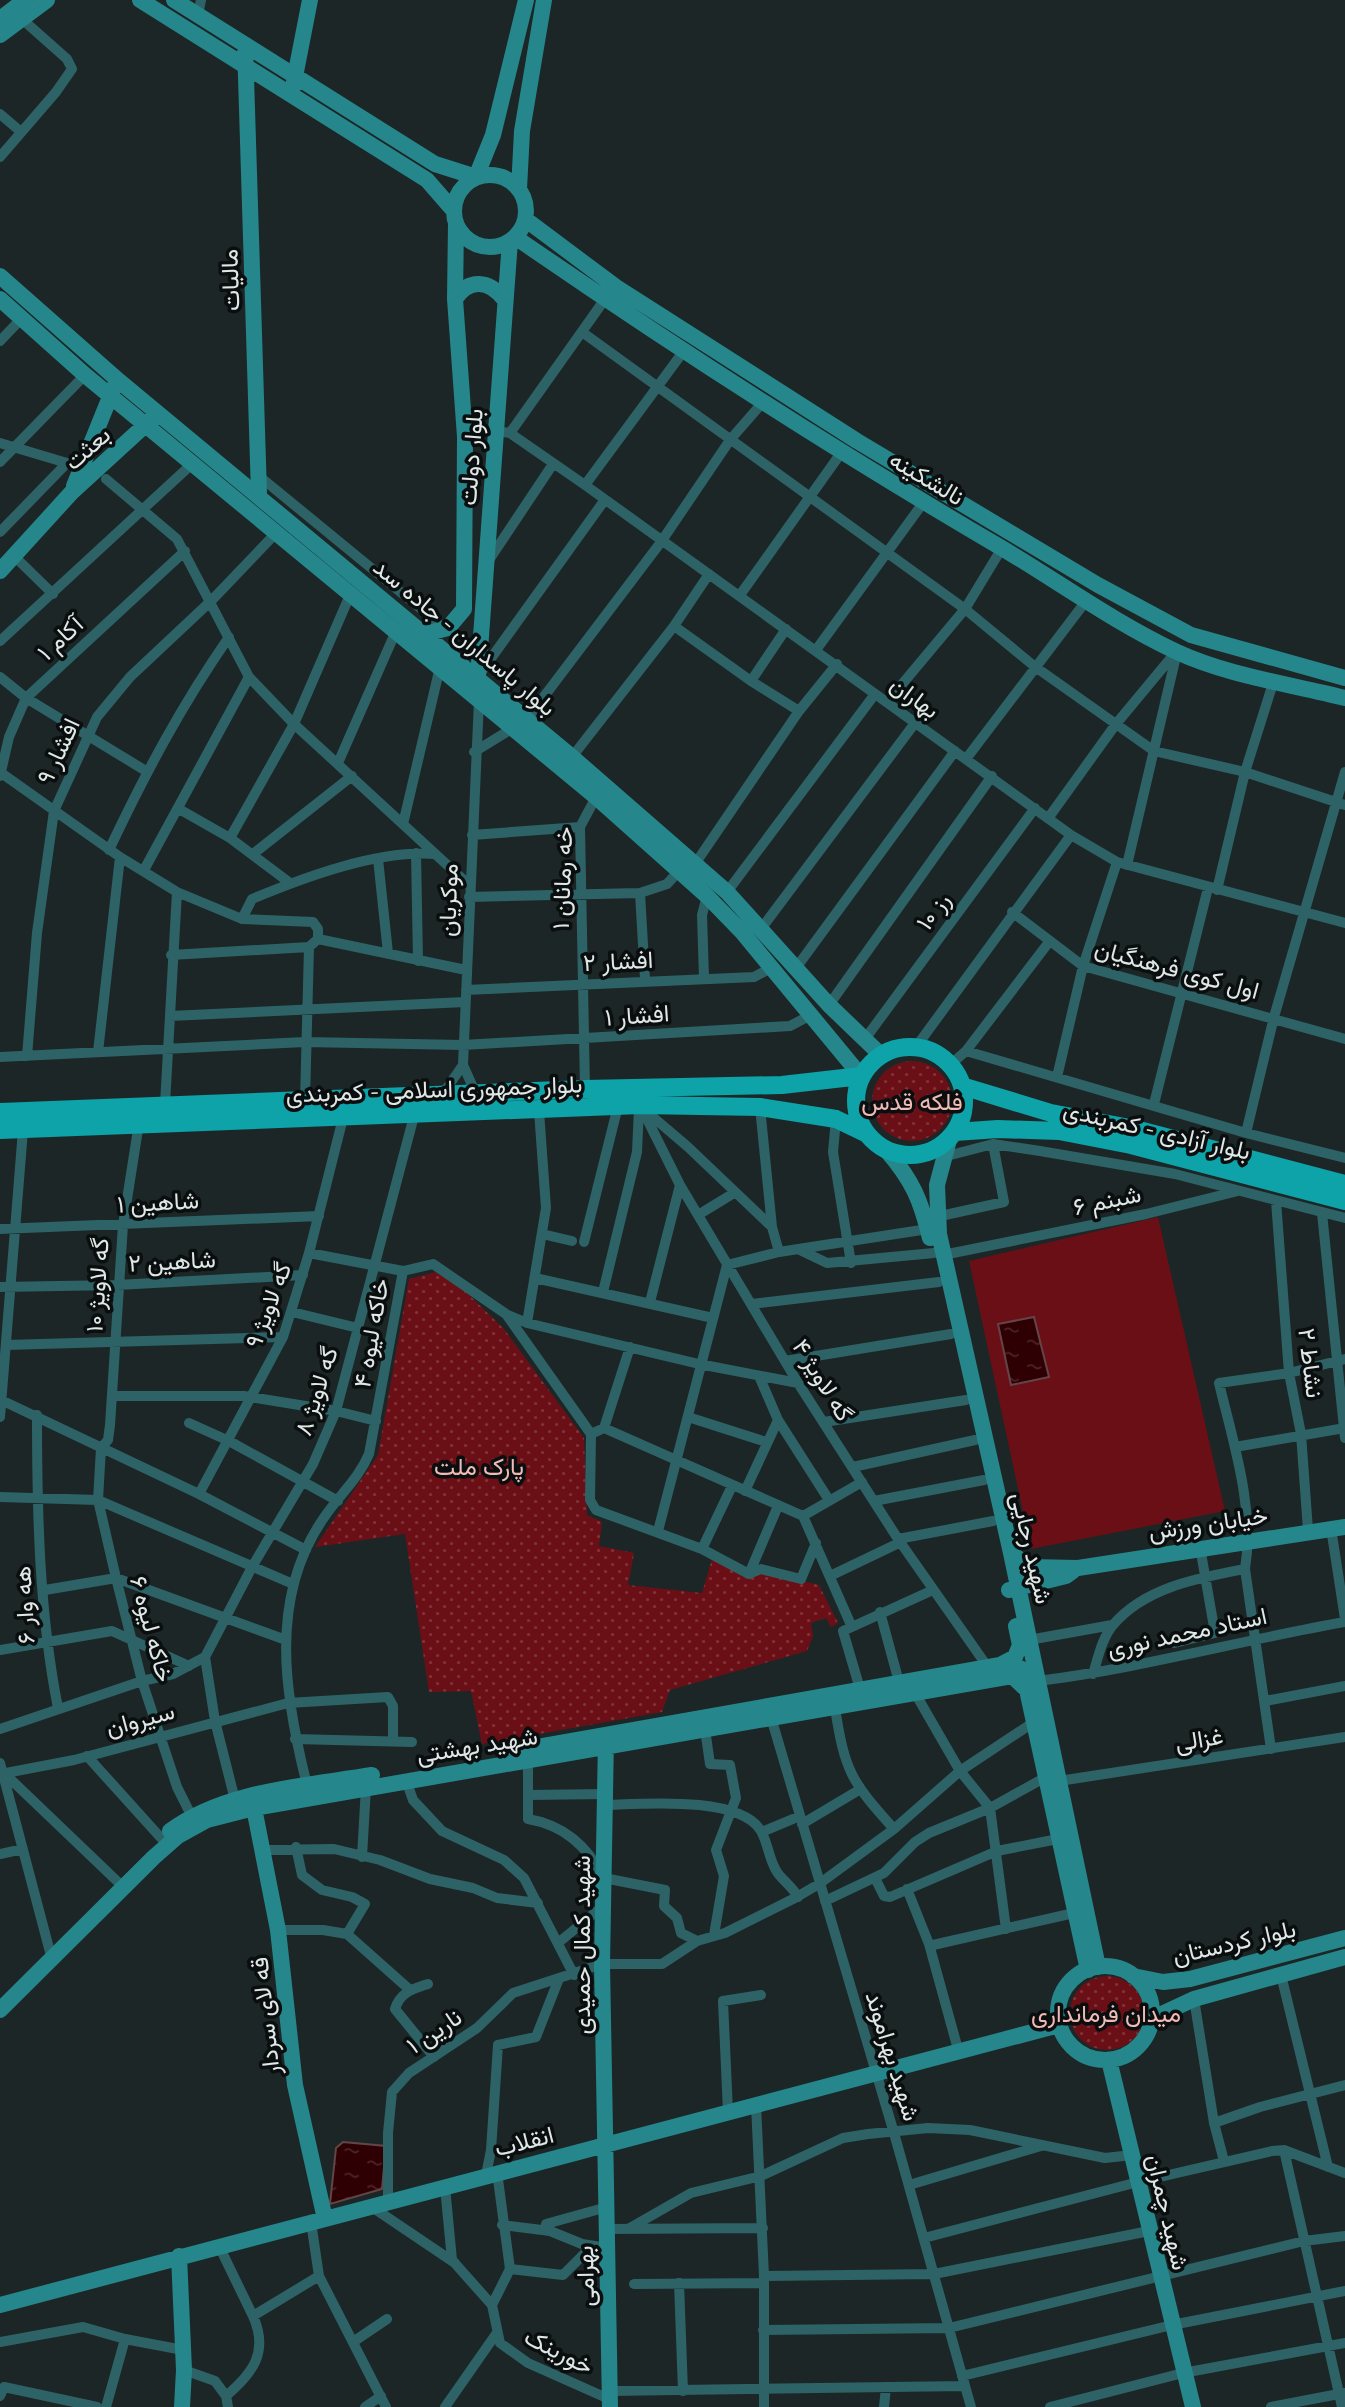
<svg xmlns="http://www.w3.org/2000/svg" width="1345" height="2407" font-family="Montserrat,Vazirmatn,sans-serif">
	<style>
		.park { fill: url(#park-dots) }
		.pitch { fill: #6b0f17 }
		.water { fill: url(#water-ripples); stroke: #634548; stroke-width: 2 }
		.lines { fill: none; stroke-linecap: round; stroke-linejoin: round }
		.street { stroke: #2d6366; stroke-width: 10 }
		.secondary { stroke: #25878b; stroke-width: 16 }
		.primary { stroke: #0da3a8; stroke-width: 18 }
		.labels { text-anchor: middle; dominant-baseline: central; stroke-width: 7; stroke-linejoin: round; paint-order: stroke }
		.street-label { font-size: 24px; fill: #e0e7e7; stroke: #0a0e0e }
		.park-label { font-size: 24px; fill: #f0bab6; stroke: #0a0e0e }
	</style>
	<defs>
		<pattern id="park-dots" width="8" height="8" patternUnits="userSpaceOnUse" patternTransform="scale(1.75)"><rect width="8" height="8" fill="#6b0f17"/><path d="M2 2h.1M6 6h.1" fill="none" stroke="#803239" stroke-width="1.8" stroke-linecap="round"/></pattern>
		<pattern id="water-ripples" width="26" height="14" patternUnits="userSpaceOnUse" patternTransform="scale(1.75)"><rect width="26" height="14" fill="#2e0004"/><path d="M2 4q2-2 4 0t4 0M15 11q2-2 4 0t4 0" fill="none" stroke="#4c2529"/></pattern>
	</defs>
	<rect width="100%" height="100%" fill="#1c2626"/>
	<path class="park" d="M872 1101a40 40 0 1 1 80 0a40 40 0 1 1-80 0Z
		M436,1272L466,1292L504,1329L584,1438L587,1515L602,1522L599,1546L634,1553L628,1585L702,1593L712,1559L819,1585L838,1623L831,1627L826,1618L811,1623L813,1636L807,1651L670,1690L662,1712L482,1744L471,1691L429,1692L405,1534L315,1547L378,1455L409,1279Z
		M1070 2013a37 37 0 1 1 74 0a37 37 0 1 1-74 0Z"/>
	<path class="pitch" d="M1158,1217L1225,1511L1031,1549L969,1261Z"/>
	<path class="water" d="M1034,1317L1049,1377L1011,1385L998,1324Z
		M343,2142L386,2146L382,2189L330,2204L336,2148Z"/>
	<g class="lines">
		<path class="street" d="M198,15L201,0
			M0,114L20,131
			M0,157L56,92L72,69L67,59L23,20
			M582,332L965,609L1034,666L1154,751L1245,772L1345,805
			M0,341L22,318
			M496,431L510,433L585,485L1071,835L1117,862L1345,923
			M510,433L605,299
			M0,443L67,463L0,532
			M0,462L85,375
			M259,476L437,622
			M106,479L177,539L249,677L294,724L469,885
			M585,485L683,352
			M14,556L53,594
			M487,563L553,464
			M740,595L841,453
			M674,626L751,681
			M786,629L751,681L799,711
			M0,641L193,463
			M816,650L923,503
			M479,675L604,501
			M0,677L26,698L146,771
			M888,701L965,609L1002,548
			M527,719L661,542L730,440L763,402
			M474,752L513,728
			M572,757L674,626L709,574
			M966,759L1086,601
			M338,763L396,631
			M0,772L120,857L177,892L242,919L313,922L318,929V939L309,947L171,955
			M0,776L9,737L26,698L185,551
			M179,809L230,838L290,883
			M1049,817L1116,724L1175,653
			M403,824L440,667
			M472,835L580,827
			M230,838L294,724L350,595
			M109,850C145,774 181,706 229,637
			M416,853L418,961
			M253,854L352,776
			M378,859L388,953
			M695,864L799,711L837,664
			M1127,865L1177,652
			M144,870L249,677
			M1217,890L1245,772L1274,680
			M727,892L875,694
			M640,893L645,979
			M469,897L640,893L667,884L678,872
			M1012,912L1083,966L1345,1039
			M242,919L252,899C305,877 377,850 435,854
			M761,929L915,723
			M318,939L466,970
			M796,968L955,751
			M704,978L702,915L707,896
			M466,990L754,977L771,968
			M829,1005L992,776
			M170,1016L465,1002
			M865,1039L1035,808
			M916,1047L1071,835
			M966,1051L1246,1133L1345,1158
			M98,1052L120,857
			M27,1056L37,933L54,811L97,717L130,677L212,600L276,533
			M0,1057L305,1042L463,1045L790,1026L811,1015
			M463,1065L476,1094
			M950,1065L966,1051L1049,942
			M1057,1077L1083,966L1117,862
			M585,1089L580,827L596,797
			M442,1095L463,1065L479,700
			M305,1101L309,947
			M165,1104L177,892
			M1154,1104L1208,888
			M640,1105L680,1185L798,1383L898,1539L987,1666
			M760,1107L772,1227L779,1252
			M647,1112L688,1147L772,1227
			M836,1119L833,1152L851,1263
			M1246,1133L1274,1017L1345,772
			M943,1157L993,1144L1040,1151L1175,1174L1345,1218
			M1276,1201L1289,1373L1301,1434L1308,1530
			M1322,1213L1345,1438
			M698,1215L734,1193
			M936,1217L1004,1202L993,1144
			M0,1229L319,1216
			M542,1234L572,1241
			M584,1242L618,1106
			M800,1250L827,1263L934,1253
			M309,1253L403,1271
			M943,1255L1146,1214L1238,1191
			M535,1278L713,1318
			M0,1287L117,1285L303,1275
			M603,1292L637,1152L639,1108
			M650,1302L680,1185
			M752,1304L939,1282
			M292,1312L358,1328
			M508,1315L527,1323L699,1364L798,1383
			M527,1323L546,1208L539,1111
			M6,1345L283,1337
			M785,1361L951,1334
			M759,1376L778,1420L829,1500
			M113,1396H244L336,1411L376,1421
			M1,1400L199,1494L306,1550
			M37,1415C37,1512 39,1612 58,1708
			M0,1417L23,1130
			M688,1417L766,1442
			M824,1422L966,1400
			M189,1423L229,1441L338,1501
			M604,1428L630,1347
			M591,1434L604,1428L803,1516L851,1625
			M1235,1447L1345,1428
			M101,1448L98,1500L116,1578L142,1681L177,1787L191,1815
			M101,1448L108,1440L110,1425L123,1225L139,1123
			M853,1467L975,1440
			M745,1491L778,1420
			M199,1494L283,1337L309,1253L343,1118
			M0,1497L98,1500L293,1584
			M874,1501L984,1480
			M803,1516L862,1482
			M1331,1528L1345,1619
			M658,1531L727,1265L779,1252L928,1229
			M898,1539L993,1521
			M702,1549L732,1486
			M749,1574L778,1506
			M830,1576L901,1542
			M45,1590L116,1578L286,1640
			M880,1612L899,1682
			M1029,1640L1112,1625
			M1174,1643L1215,1633L1200,1547
			M0,1650L112,1631L189,1666
			M205,1657L252,1567L313,1464L336,1411L414,1116
			M205,1657L215,1721L235,1800
			M1093,1674C1098,1658 1102,1638 1113,1625C1145,1587 1199,1578 1245,1569
			M1038,1681C1142,1668 1242,1640 1345,1622
			M860,1689L843,1631L933,1590
			M915,1693L960,1771L990,1808L1006,1929
			M1265,1701L1345,1686
			M835,1708C845,1772 851,1781 894,1829
			M770,1714L894,2133L971,2407
			M0,1729L142,1681L173,1674L205,1657
			M705,1729L710,1764L730,1765L736,1798L716,1850L724,1876L714,1935
			M295,1739L412,1742
			M1271,1749L1245,1569C1255,1508 1233,1442 1219,1383L1289,1373L1345,1359
			M87,1756L161,1838
			M528,1760V1819C564,1825 587,1846 604,1878L665,1890L664,1906L677,1918L681,1933L697,1941
			M0,1763L50,1952
			M4,1773L118,1882
			M0,1774L74,1760L288,1703L388,1697L393,1706V1740
			M406,1780L413,1800L442,1831L504,1860L524,1878L574,1975
			M1059,1781L1345,1737
			M307,1785C285,1698 268,1599 323,1519C338,1496 358,1480 369,1454L403,1271L433,1264L506,1314L591,1434L590,1500L596,1510L702,1549L749,1574L761,1569L801,1579L816,1543
			M529,1795L605,1794
			M605,1805C641,1804 740,1795 761,1831C768,1843 769,1860 777,1872C783,1881 792,1886 798,1897
			M802,1824L859,1790
			M762,1832L800,1816
			M262,1850L334,1849L380,1860L430,1879L473,1888L497,1898L538,1903
			M0,1854L23,1849
			M362,1857L366,1787
			M875,1878L884,1896L890,1897L997,1851L1058,1839
			M907,1889L929,1944L933,1945L1074,1913
			M825,1901L884,1873L915,1842L929,1833L990,1808L1046,1777
			M278,1930H323L347,1934L365,1904L352,1897L322,1890L302,1875L296,1847
			M347,1934L410,1990
			M558,1943L603,1906
			M929,1944L959,2053
			M1281,1975L1328,2167
			M428,1984C413,1989 400,1992 395,2009L434,2057
			M1194,1999L1214,2123L1224,2161
			M756,2105L764,2276V2407
			M728,2112L723,2001L761,1995
			M1214,2123L1260,2107L1345,2085
			M1284,2150L1342,2407
			M497,2172L510,2269L492,2305L500,2343L528,2363L609,2399
			M486,2175L491,2150L498,2045L536,2037L558,1981
			M909,2185L1041,2146
			M445,2187L452,2260L492,2305
			M388,2202V2133L392,2092L409,2073L477,2028L513,1993L602,1964H662L697,1941L725,1933L795,1898L819,1884L894,1829L960,1771L1034,1722
			M372,2207L455,2263
			M311,2222L319,2276L386,2407
			M546,2224L607,2207
			M502,2225L550,2231L582,2244L608,2248
			M607,2229L763,2228
			M628,2229L691,2193L761,2176L843,2138L868,2134L928,2128L970,2130L1105,2158L1132,2155
			M924,2238L1138,2182L1272,2151L1284,2150L1345,2173
			M219,2246L253,2316
			M510,2269L563,2275L592,2246
			M764,2276L934,2274L1149,2231
			M679,2283L683,2391
			M634,2284L764,2283
			M763,2330L949,2328L1304,2241L1345,2236
			M0,2342L83,2327L125,2339L183,2350
			M353,2342L387,2319
			M184,2370L215,2381L226,2396
			M962,2376L1172,2325L1345,2291
			M609,2391L965,2386
			M0,2396L4,2387L97,2407
			M106,2407L125,2339
			M228,2407L226,2396C253,2373 269,2352 253,2316L319,2276
			M365,2407L381,2396
			M445,2407L496,2334
			M884,2407L886,2387
			M1050,2407L1183,2373L1345,2343
			M1271,2407L1344,2393"/>
		<path class="secondary" d="M140,0L427,180L454,211
			M174,0L435,164L476,177L493,135L526,0
			M0,19L25,0
			M0,35L47,0
			M245,45L259,494
			M293,87L310,0
			M454 211a36 36 0 1 1 72 0a36 36 0 1 1-72 0Z
			M519,189L522,131L544,0
			M525,219L616,287L857,441L1098,585L1191,635L1345,678
			M515,237C673,346 834,450 1000,547C1059,582 1115,623 1177,652C1229,676 1290,684 1345,698
			M0,276L119,381L572,757L727,892L829,1005L881,1055
			M0,299L85,375L596,797L707,896L742,932L861,1076
			M455,299C469,278 489,280 504,299
			M74,486L114,387
			M0,571L72,492L154,417
			M425,634L448,628L464,609L465,437L455,299L456,223
			M478,677L510,241
			M949,1140L937,1185L939,1234L1011,1553L1098,1967
			M887,1151C913,1181 921,1201 930,1238
			M1011,1553L1030,1567L1078,1568L1345,1527
			M1009,1590L1066,1576L1073,1571
			M1000,1665L1015,1657L1020,1645L1016,1626
			M606,1738L602,1964L610,2407
			M515,1751L1000,1665C1020,1664 1030,1672 1039,1688
			M254,1808L278,1930L295,2085L325,2219
			M170,1831C226,1790 306,1786 372,1775
			M1058 2013a47 47 0 1 1 94 0a47 47 0 1 1-94 0Z
			M1133,1976L1163,1982L1190,1979L1345,1938
			M0,2010L154,1857L178,1836L207,1820L254,1808L1012,1676L1027,1690L1088,1970
			M1151,2019L1194,1999L1345,1957
			M1109,2060L1193,2407
			M179,2256L184,2370L182,2407
			M0,2305L1059,2025"/>
		<path class="primary" d="M856 1101a54 54 0 1 1 108 0a54 54 0 1 1-108 0Z
			M962,1086L1051,1113L1135,1129L1345,1184
			M0,1112L585,1089L782,1085L861,1076
			M0,1130L640,1105L760,1107L836,1119L865,1133
			M955,1132L998,1129L1059,1131L1131,1145L1345,1201"/>
	</g>
	<g class="labels">
		<g class="street-label">
			<text transform="translate(230 280) rotate(-92)">مالیات</text>
			<text transform="translate(87 448) rotate(-42)">بعثت</text>
			<text transform="translate(471 457) rotate(-86)">بلوار دولت</text>
			<text transform="translate(927 478) rotate(31)">نالشکینه</text>
			<text transform="translate(465 637) rotate(40)">بلوار پاسداران - جاده سد</text>
			<text transform="translate(60 638) rotate(-43)">آکام ۱</text>
			<text transform="translate(915 697) rotate(36)">بهاران</text>
			<text transform="translate(58 751) rotate(-65)">افشار ۹</text>
			<text transform="translate(562 878) rotate(-88)">خه رمانان ۱</text>
			<text transform="translate(448 900) rotate(-88)">موکریان</text>
			<text transform="translate(933 911) rotate(-54)">رز ۱۰</text>
			<text transform="translate(618 961) rotate(-3)">افشار ۲</text>
			<text transform="translate(1177 969) rotate(15)">اول کوی فرهنگیان</text>
			<text transform="translate(637 1015) rotate(-4)">افشار ۱</text>
			<text transform="translate(434 1089) rotate(-2)">بلوار جمهوری اسلامی - کمربندی</text>
			<text transform="translate(1157 1130) rotate(13)">بلوار آزادی - کمربندی</text>
			<text transform="translate(1107 1200) rotate(-12)">شبنم ۶</text>
			<text transform="translate(158 1202) rotate(-3)">شاهین ۱</text>
			<text transform="translate(172 1261) rotate(-3)">شاهین ۲</text>
			<text transform="translate(97 1285) rotate(-86)">گه لاویژ ۱۰</text>
			<text transform="translate(268 1305) rotate(-69)">گه لاویژ ۹</text>
			<text transform="translate(371 1333) rotate(-80)">خاکه لیوه ۴</text>
			<text transform="translate(1311 1363) rotate(83)">نشاط ۲</text>
			<text transform="translate(823 1380) rotate(58)">گه لاویژ ۴</text>
			<text transform="translate(316 1391) rotate(-72)">گه لاویژ ۸</text>
			<text transform="translate(1208 1523) rotate(-8)">خیابان ورزش</text>
			<text transform="translate(1032 1548) rotate(77)">شهید رجایی</text>
			<text transform="translate(24 1605) rotate(-93)">هه وار ۶</text>
			<text transform="translate(152 1629) rotate(75)">خاکه لیوه ۶</text>
			<text transform="translate(1187 1632) rotate(-12)">استاد محمد نوری</text>
			<text transform="translate(140 1719) rotate(-15)">سیروان</text>
			<text transform="translate(1199 1739) rotate(-9)">غزالی</text>
			<text transform="translate(477 1745) rotate(-9)">شهید بهشتی</text>
			<text transform="translate(1234 1942) rotate(-13)">بلوار کردستان</text>
			<text transform="translate(581 1945) rotate(-90)">شهید کمال حمیدی</text>
			<text transform="translate(265 2016) rotate(-96)">قه لای سردار</text>
			<text transform="translate(434 2031) rotate(-34)">نارین ۱</text>
			<text transform="translate(893 2056) rotate(73)">شهید بهراموند</text>
			<text transform="translate(524 2141) rotate(-14)">انقلاب</text>
			<text transform="translate(1168 2212) rotate(77)">شهید چمران</text>
			<text transform="translate(585 2276) rotate(-91)">بهرامی</text>
			<text transform="translate(559 2351) rotate(27)">خورینک</text>
		</g>
		<g class="park-label">
			<text x="912" y="1101">فلکه قدس</text>
			<text x="479" y="1466">پارک ملت</text>
			<text x="1106" y="2013">میدان فرمانداری</text>
		</g>
	</g>
</svg>
